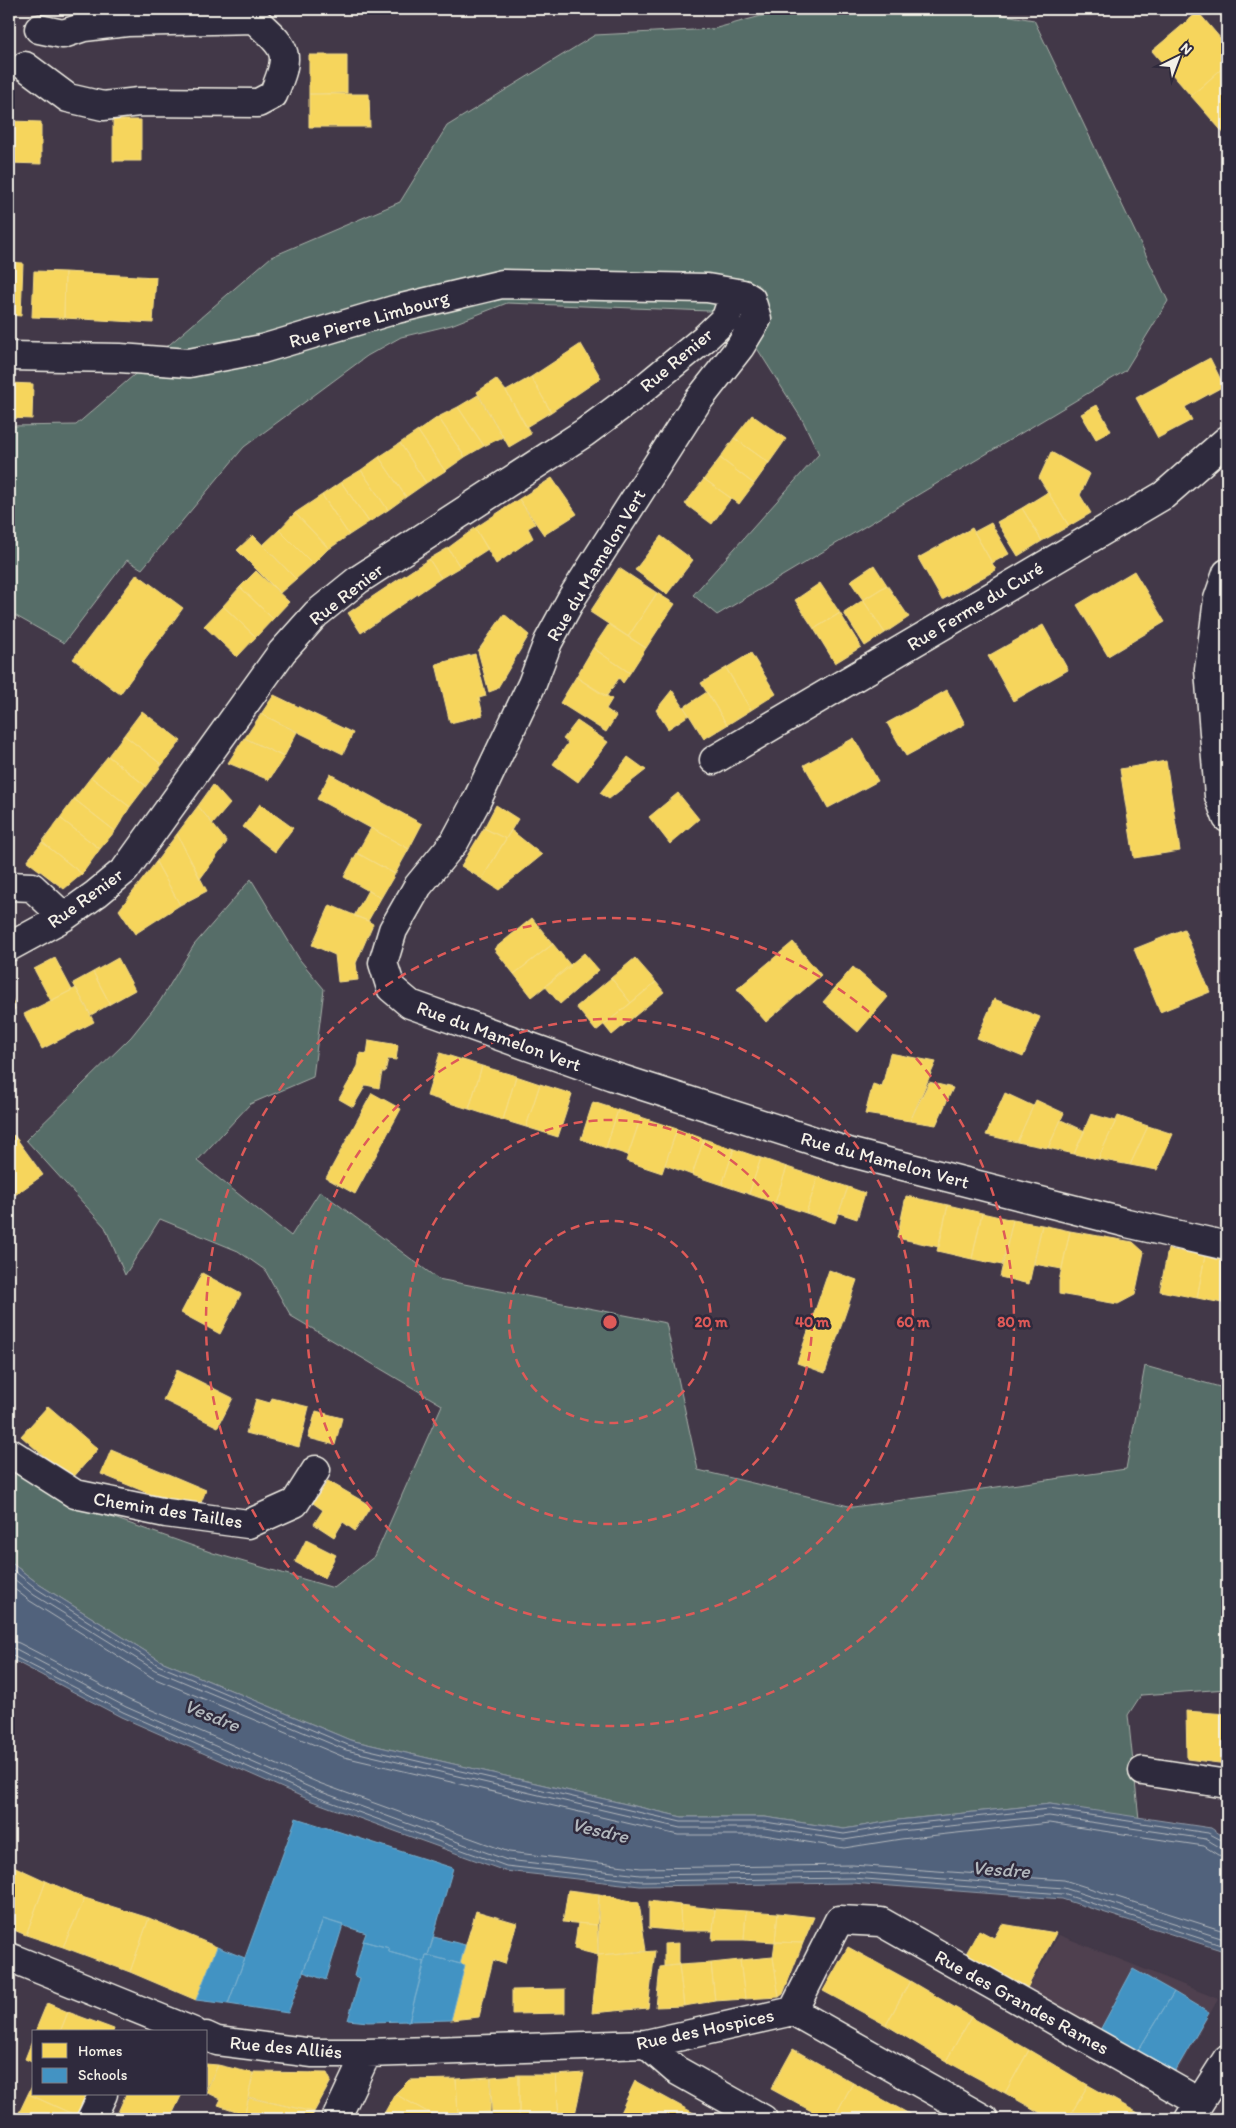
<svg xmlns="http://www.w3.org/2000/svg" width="1236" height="2128" font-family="Itim,sans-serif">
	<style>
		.built { fill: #50414f }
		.green { fill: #576d68; stroke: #a6afa8 }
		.water { fill: #51627c; stroke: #929ba7 }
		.homes { fill: #f6d55c; stroke: #f5dd86 }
		.schools { fill: #4393c3; stroke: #78afce }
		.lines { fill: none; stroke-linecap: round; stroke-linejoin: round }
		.shore { stroke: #b3b8bd; stroke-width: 1 }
		.minor-casing { stroke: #f4f1e8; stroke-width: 31 }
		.minor { stroke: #2f2a3d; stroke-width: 28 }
		.ring { fill: none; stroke: #de5a58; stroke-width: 2.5; stroke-dasharray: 9 6 }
		.labels { text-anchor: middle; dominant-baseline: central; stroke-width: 5; stroke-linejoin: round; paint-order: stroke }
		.street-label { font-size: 19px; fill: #f4f1e8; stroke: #2f2a3d }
		.water-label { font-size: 20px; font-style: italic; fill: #b3b8bd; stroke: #2f2a3d }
		.centre { fill: #de5a58; stroke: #2f2a3d; stroke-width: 2.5 }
		.ring-label { font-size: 15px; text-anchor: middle; font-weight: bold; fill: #de5a58; stroke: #2f2a3d; stroke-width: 5; stroke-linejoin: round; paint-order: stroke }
	</style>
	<rect width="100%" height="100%" fill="#423848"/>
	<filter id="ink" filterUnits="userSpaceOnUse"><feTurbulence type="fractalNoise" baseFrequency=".02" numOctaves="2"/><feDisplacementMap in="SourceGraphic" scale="10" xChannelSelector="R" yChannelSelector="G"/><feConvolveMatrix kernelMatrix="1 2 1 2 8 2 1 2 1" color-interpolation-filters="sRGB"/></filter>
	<g filter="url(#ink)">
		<path class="built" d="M69,9H221L70,16Z
			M1059,1935L1218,1999L1172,2081L1023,1997Z"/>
		<path class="green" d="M787,9H970L1034,20L1168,301L1125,371L717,615L693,595L819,454L803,421L734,312L507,303L451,325L401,337L367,356L244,447L142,569L127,560L64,643L9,612V426L76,425L271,257L400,202L447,126L595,35L713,29Z
			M251,879L300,960L324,989L313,1077L250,1104L197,1161L291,1236L320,1191L438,1279L666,1323L698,1470L853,1507L1126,1469L1145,1366L1227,1389V1689L1141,1695L1128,1715L1139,1819L1050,1804L898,1820L844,1829L765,1817H682L350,1740L161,1661L40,1585L9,1561V1459L60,1499L213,1553L334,1588L375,1556L442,1405L291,1316L265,1270L238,1251L160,1219L125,1275L105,1227L26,1140L131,1037L160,1001L194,945Z"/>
		<path class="water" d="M9,1561L40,1585L161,1661L350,1740L682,1817H765L844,1829L898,1820L1050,1804L1211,1828L1227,1839V1952L1062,1899L852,1883L640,1886L505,1871L312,1801L121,1717L9,1658Z"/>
		<path class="homes" d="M1198,12L1227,46V64L1191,96L1152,51Z
			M309,55H347V93L309,94Z
			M1227,64V137L1191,96Z
			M309,94H369L370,127H309Z
			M113,120H141V161H113Z
			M10,121L41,122V164L9,163Z
			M9,262L23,263L21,316L9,315Z
			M34,271L65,272L64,318L32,317Z
			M65,272L156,277L153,323L64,318Z
			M581,344L601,378L551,412L531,377Z
			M1210,358L1224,386L1185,407L1192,420L1158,438L1136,398Z
			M531,377L551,412L526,427L506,391Z
			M496,379L506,391L531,434L509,447L477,392Z
			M9,383L33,384L32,419L9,418Z
			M478,395L503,437L484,446L458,407Z
			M1097,405L1111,431L1096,439L1081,414Z
			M458,407L484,446L465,457L438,417Z
			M752,415L786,439L769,463L734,438Z
			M438,417L465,457L445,471L418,431Z
			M418,431L445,471L426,483L400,443Z
			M734,438L769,463L754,484L720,458Z
			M400,443L426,483L406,497L379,457Z
			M1051,452L1090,474L1080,495L1091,513L1069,526L1039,478Z
			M379,457L406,497L388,510L361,470Z
			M720,458L754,484L739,504L704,479Z
			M361,470L388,510L369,522L341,482Z
			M552,478L577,514L544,535L519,499Z
			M704,479L731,498L712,524L685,504Z
			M341,482L369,522L349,535L322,495Z
			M1048,492L1069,526L1042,541L1022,508Z
			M322,495L349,535L329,549L295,513Z
			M519,499L535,524L528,528L533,538L496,564L475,528Z
			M1022,508L1042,541L1018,556L997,522Z
			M295,513L329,548L313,564L279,530Z
			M991,523L1009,554L992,563L974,532Z
			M475,528L488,549L460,567L448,548Z
			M972,528L996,570L942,600L918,558Z
			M279,530L313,564L296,579L263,545Z
			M253,535L296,579L280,593L237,550Z
			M661,536L693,560L667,594L635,570Z
			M448,548L460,567L441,578L429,559Z
			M429,559L441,578L361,633L348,613Z
			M874,565L887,585L863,600L850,581Z
			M619,568L657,593L628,637L590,612Z
			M256,571L289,602L273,619L240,587Z
			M1134,571L1165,622L1108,656L1077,605Z
			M137,574L183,608L120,694L73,659Z
			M820,583L840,613L814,629L795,600Z
			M887,585L909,617L885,633L863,600Z
			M240,587L273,619L256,637L223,606Z
			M657,593L675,604L646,648L628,637Z
			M863,600L885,633L865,646L844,613Z
			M223,606L256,637L237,657L204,626Z
			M840,613L861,647L835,663L814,629Z
			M504,614L529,635L497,689L489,692L478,651Z
			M609,624L646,648L630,673L593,648Z
			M1043,625L1068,670L1013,701L988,656Z
			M593,648L630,673L623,683L619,678L606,697L576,677Z
			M751,653L776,694L751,710L726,668Z
			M475,654L486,696L479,698L483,715L450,723L436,664Z
			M726,668L751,710L727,725L701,683Z
			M576,677L612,699L606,709L616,716L606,732L560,703Z
			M672,690L689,715L668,729L656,710Z
			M947,690L965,724L906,756L887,723Z
			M707,692L727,725L704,739L684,707Z
			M274,695L353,733L343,754L261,714Z
			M142,711L181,741L162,765L124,735Z
			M261,714L297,732L284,757L245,738Z
			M577,721L608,742L578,782L553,764L568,743L563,739Z
			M124,735L162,765L146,786L108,756Z
			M244,738L284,757L269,780L228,763Z
			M854,738L878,781L828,808L804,765Z
			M108,756L146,786L130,807L91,777Z
			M628,757L646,770L609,799L600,793Z
			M1166,761L1180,851L1134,858L1120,769Z
			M330,774L422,824L409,849L317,799Z
			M91,777L130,807L115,831L74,799Z
			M213,785L230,804L213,824L198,806Z
			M678,793L699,819L670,844L649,817Z
			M74,799L115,831L100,849L60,818Z
			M260,804L293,828L275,852L243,827Z
			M496,805L518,819L506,839L484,828Z
			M198,806L227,842L200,879L177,834Z
			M60,818L100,849L82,874L42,842Z
			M371,828L409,849L395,874L357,853Z
			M484,828L506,839L482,879L461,866Z
			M511,830L542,855L499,890L482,879Z
			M177,834L207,891L180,905L156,862Z
			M42,842L82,874L64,889L27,861Z
			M357,853L395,874L381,898L344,877Z
			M156,862L180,905L135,934L119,910Z
			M368,890L381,898L368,921L354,916Z
			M330,905L368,921L373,924L356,963L358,980L338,982L335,955L312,945Z
			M532,918L553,944L514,974L494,949Z
			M1184,929L1210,992L1160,1012L1134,949Z
			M793,942L821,975L766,1022L737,989Z
			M553,944L571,966L532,997L514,974Z
			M584,953L599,970L560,1004L545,986Z
			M55,958L72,990L51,1001L34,969Z
			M118,958L135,990L110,1004L93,972Z
			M635,958L656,982L631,1003L611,978Z
			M853,967L888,997L858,1032L823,1002Z
			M93,972L110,1004L91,1015L73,983Z
			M611,978L631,1003L596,1031L576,1007Z
			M656,982L664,992L612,1035L604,1025Z
			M76,988L94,1022L42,1049L24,1014Z
			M9,990L15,1009L9,1013Z
			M994,999L1040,1017L1023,1057L977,1038Z
			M369,1040L398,1045L396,1060L388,1059L385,1072H382L379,1088L366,1085L353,1107L339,1099L358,1066L360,1053L367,1054Z
			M440,1053L482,1066L469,1109L427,1096Z
			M890,1053L936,1062L910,1121L865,1114L873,1084L882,1087Z
			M482,1066L516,1076L503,1120L469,1109Z
			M516,1076L540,1084L526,1127L503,1120Z
			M929,1082L953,1088L936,1125L910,1121Z
			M540,1084L572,1094L558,1137L526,1127Z
			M372,1093L401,1109L355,1194L326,1178Z
			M1005,1093L1033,1106L1017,1142L986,1135Z
			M1036,1100L1064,1113L1048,1148L1017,1142Z
			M593,1102L618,1110L606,1148L581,1139Z
			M618,1110L641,1117L628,1155L606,1148Z
			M1091,1114L1116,1121L1098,1159L1074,1154Z
			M1118,1116L1148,1126L1130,1165L1098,1159Z
			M641,1117L677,1129L662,1173L626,1161Z
			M1061,1120L1085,1131L1074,1154L1048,1148Z
			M1148,1126L1173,1134L1157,1170L1130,1165Z
			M677,1129L704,1139L692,1175L665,1165Z
			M14,1135L43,1175L15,1195L9,1186V1139Z
			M704,1139L734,1149L722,1185L692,1175Z
			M734,1149L761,1158L749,1194L722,1185Z
			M761,1158L787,1167L775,1203L749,1194Z
			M787,1167L818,1177L806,1213L775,1203Z
			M818,1177L848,1187L835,1223L806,1213Z
			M848,1187L865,1193L857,1219L839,1213Z
			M906,1196L948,1205L939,1247L897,1238Z
			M948,1205L982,1213L972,1259L937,1251Z
			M982,1213L1013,1220L1002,1265L972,1259Z
			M1013,1220L1042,1225L1029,1284L1000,1277Z
			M1042,1225L1070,1231L1062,1269L1034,1264Z
			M1070,1231L1133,1242L1144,1252L1135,1295L1118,1304L1059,1294V1281Z
			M1168,1249L1205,1256L1197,1298L1160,1291Z
			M1205,1256L1227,1260V1304L1197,1298Z
			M829,1270L857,1280L825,1373L797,1363Z
			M202,1273L241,1294L220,1334L181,1313Z
			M177,1370L233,1398L218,1427L163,1400Z
			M272,1398L309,1407L299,1447L246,1433L256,1399L270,1403Z
			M48,1406L98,1449L71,1480L21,1436Z
			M316,1411L342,1418L335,1445L308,1438Z
			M111,1450L206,1490L197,1513L101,1474Z
			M328,1481L371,1506L355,1531L343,1522L334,1537L314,1524L323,1510L313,1503Z
			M306,1540L336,1555L324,1578L295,1562Z
			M1186,1711L1227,1714V1764L1187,1759Z
			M9,1864L46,1881L26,1935L9,1928Z
			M46,1881L85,1898L63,1947L26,1935Z
			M568,1890L599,1894L597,1925L563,1922Z
			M599,1894L639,1903L646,1951L598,1955Z
			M85,1898L149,1918L130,1972L63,1947Z
			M649,1901L680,1905L681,1931L649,1928Z
			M680,1905L715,1909L713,1931H681Z
			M715,1909L746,1911L744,1940H712Z
			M476,1911L517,1923L505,1964L493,1960L479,2017L451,2020L465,1965L460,1964Z
			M746,1911L778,1913L775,1942L744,1940Z
			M778,1913L814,1917L803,1943L775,1942Z
			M149,1918L217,1947L196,2000L130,1972Z
			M578,1923L597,1925L598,1955L574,1949Z
			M1002,1924L1056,1933L1024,1994L962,1961L979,1930L994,1938Z
			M775,1942L803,1943L783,1994L779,1997L773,1957Z
			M679,1943V1965L664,1966V1944Z
			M848,1947L910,1981L886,2025L823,1991Z
			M655,1951L648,2008L592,2013L598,1955Z
			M773,1957L779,1997L745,1999L740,1960Z
			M740,1960L745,1999L715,2001L711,1963Z
			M711,1963L715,2001L684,2006L679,1965Z
			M679,1965L684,2006L656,2007L660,1967Z
			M910,1981L971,2017L946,2061L886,2025Z
			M565,1989V2013L512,2014V1990Z
			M47,2003L68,2012L60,2032H35Z
			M68,2012L114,2029L113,2032H60Z
			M971,2017L1029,2050L1005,2093L946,2061Z
			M34,2036V2063L25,2059Z
			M793,2049L853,2083L833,2119H826L771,2089Z
			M1029,2050L1088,2085L1068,2119H1051L1005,2093Z
			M206,2064L218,2065L206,2089Z
			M218,2065L253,2073L245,2114L218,2105L221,2099L206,2092Z
			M254,2072L327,2073L331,2081L314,2112L248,2097Z
			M584,2073L574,2119H559L556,2075Z
			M519,2075V2119H492L491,2077Z
			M519,2075H556L559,2119H519Z
			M491,2077L490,2112L458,2114L456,2079Z
			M456,2079L458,2114L440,2119L395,2094L409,2080Z
			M635,2081L701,2117L700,2119H617Z
			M34,2082V2094H86L77,2116L28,2094Z
			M853,2083L913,2116L911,2119H833Z
			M1088,2085L1149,2119H1068Z
			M28,2094L77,2116L76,2119H29L18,2115Z
			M126,2094H182L170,2119H115Z
			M395,2094L440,2119H381Z
			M249,2098L314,2112L311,2119H243Z
			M490,2112L492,2119H460L458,2114Z
			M18,2115L29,2119H15Z"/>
		<path class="schools" d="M296,1818L453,1868L428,1955H426L425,1962L389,1952V1948L363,1941L366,1933L323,1919L288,2013L228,2004Z
			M323,1919L343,1925L326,1980L303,1972Z
			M434,1937L465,1945L460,1964L428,1955Z
			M363,1941L389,1948V1952L425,1962L409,2021L368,2022L348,2020L360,1978L354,1976Z
			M217,1947L245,1958L228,2004L196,2000Z
			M426,1955L465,1965L451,2020L409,2021Z
			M1133,1969L1174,1992L1136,2054L1099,2032Z
			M1174,1992L1209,2013L1173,2075L1136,2054Z"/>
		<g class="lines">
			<path class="shore" d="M9,1567L37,1589L158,1665L348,1745L681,1822H765L844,1834L899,1825L1049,1809L1208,1833L1227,1843
				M9,1575L34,1595L155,1670L346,1750L680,1828H764L844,1840L900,1831L1049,1816L1206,1839L1221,1848L1227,1849
				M9,1585L30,1601L153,1678L344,1757L678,1835H764L844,1848L901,1839L1049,1823L1204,1846L1218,1855L1227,1857
				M9,1640L19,1643L129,1700L319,1783L509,1852L641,1868L852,1865L1064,1880L1227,1932
				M9,1648L16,1649L126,1707L316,1790L507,1860L640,1875L852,1872L1064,1888L1227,1940
				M9,1654L123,1712L314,1796L506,1866L640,1881L852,1878L1063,1894L1227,1947"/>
			<defs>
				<path id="minor" d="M25,66L68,98L103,106L139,102L258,103L273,95C292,51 287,50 254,19L127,22L84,27L63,34L39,29
					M9,356L120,358L189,363L262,349L397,309L502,284L707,288L743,294L751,299L757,319L740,347L697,402L573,596L548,642L532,684L476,802L455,841L418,886L393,930L383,963L391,988L410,1004L612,1076L852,1153L1127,1223L1227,1246
					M1227,573L1218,599L1209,670L1219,796L1227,818
					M714,760L1164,495L1227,440
					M9,886L32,887L64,917
					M9,947L64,917L96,894L125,870L282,652L316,614L358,580L584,433L638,393L705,338L726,318L730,306V293
					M9,1452L75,1494L166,1513L248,1524L295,1503L316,1470
					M1143,1771L1227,1784
					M9,1957L194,2032
					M793,2011L839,1920L881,1922L1199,2102
					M206,2036L217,2041L313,2053H367L646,2044L793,2011L984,2119
					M646,2044L676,2070L763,2119
					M91,2119L103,2094
					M336,2119L367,2053
					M1189,2119L1227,2059"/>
			</defs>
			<use href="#minor" class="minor-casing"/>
			<use href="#minor" class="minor"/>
		</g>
	</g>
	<g class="ring">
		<circle cx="610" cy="1322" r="101"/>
		<circle cx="610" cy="1322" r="202"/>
		<circle cx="610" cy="1322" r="303"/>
		<circle cx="610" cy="1322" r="404"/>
	</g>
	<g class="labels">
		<g class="street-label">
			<text transform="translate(369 319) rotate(-16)">Rue Pierre Limbourg</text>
			<text transform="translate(676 360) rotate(-40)">Rue Renier</text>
			<text transform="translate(596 565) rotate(-59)">Rue du Mamelon Vert</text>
			<text transform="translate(346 594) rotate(-38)">Rue Renier</text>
			<text transform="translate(975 606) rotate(-31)">Rue Ferme du Curé</text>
			<text transform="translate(85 898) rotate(-36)">Rue Renier</text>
			<text transform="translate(499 1036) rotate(20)">Rue du Mamelon Vert</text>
			<text transform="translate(885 1160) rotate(15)">Rue du Mamelon Vert</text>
			<text transform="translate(168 1510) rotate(9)">Chemin des Tailles</text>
			<text transform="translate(1022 2002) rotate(29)">Rue des Grandes Rames</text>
			<text transform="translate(705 2029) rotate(-12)">Rue des Hospices</text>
			<text transform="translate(286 2047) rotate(5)">Rue des Alliés</text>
		</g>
		<g class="water-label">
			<text transform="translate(212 1715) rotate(22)">Vesdre</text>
			<text transform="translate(600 1830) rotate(13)">Vesdre</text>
			<text transform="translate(1001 1869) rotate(4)">Vesdre</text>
		</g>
	</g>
	<circle cx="610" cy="1322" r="8" class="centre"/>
	<g class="ring-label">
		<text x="711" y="1327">20 m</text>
		<text x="812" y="1327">40 m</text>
		<text x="913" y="1327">60 m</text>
		<text x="1014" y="1327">80 m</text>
	</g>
	<rect width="1236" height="2128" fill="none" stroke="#2f2a3d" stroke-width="30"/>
	<rect x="15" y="15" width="1206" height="2098" fill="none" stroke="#f4f1e8" stroke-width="2" filter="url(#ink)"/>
	<rect x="32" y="2030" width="175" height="65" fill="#2f2a3d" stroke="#7e7a81"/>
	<rect x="42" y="2043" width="25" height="15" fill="#f6d55c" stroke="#7e7a81"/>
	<text x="78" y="2056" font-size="15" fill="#f4f1e8">Homes</text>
	<rect x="42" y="2068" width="25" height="15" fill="#4393c3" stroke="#7e7a81"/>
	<text x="78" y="2080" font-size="15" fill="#f4f1e8">Schools</text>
	<g transform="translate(1178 58) rotate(42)" stroke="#2f2a3d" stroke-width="4" paint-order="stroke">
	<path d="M0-4L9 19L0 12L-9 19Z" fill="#f4f1e8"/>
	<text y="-8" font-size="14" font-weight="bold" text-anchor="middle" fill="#f4f1e8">N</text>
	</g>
</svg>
